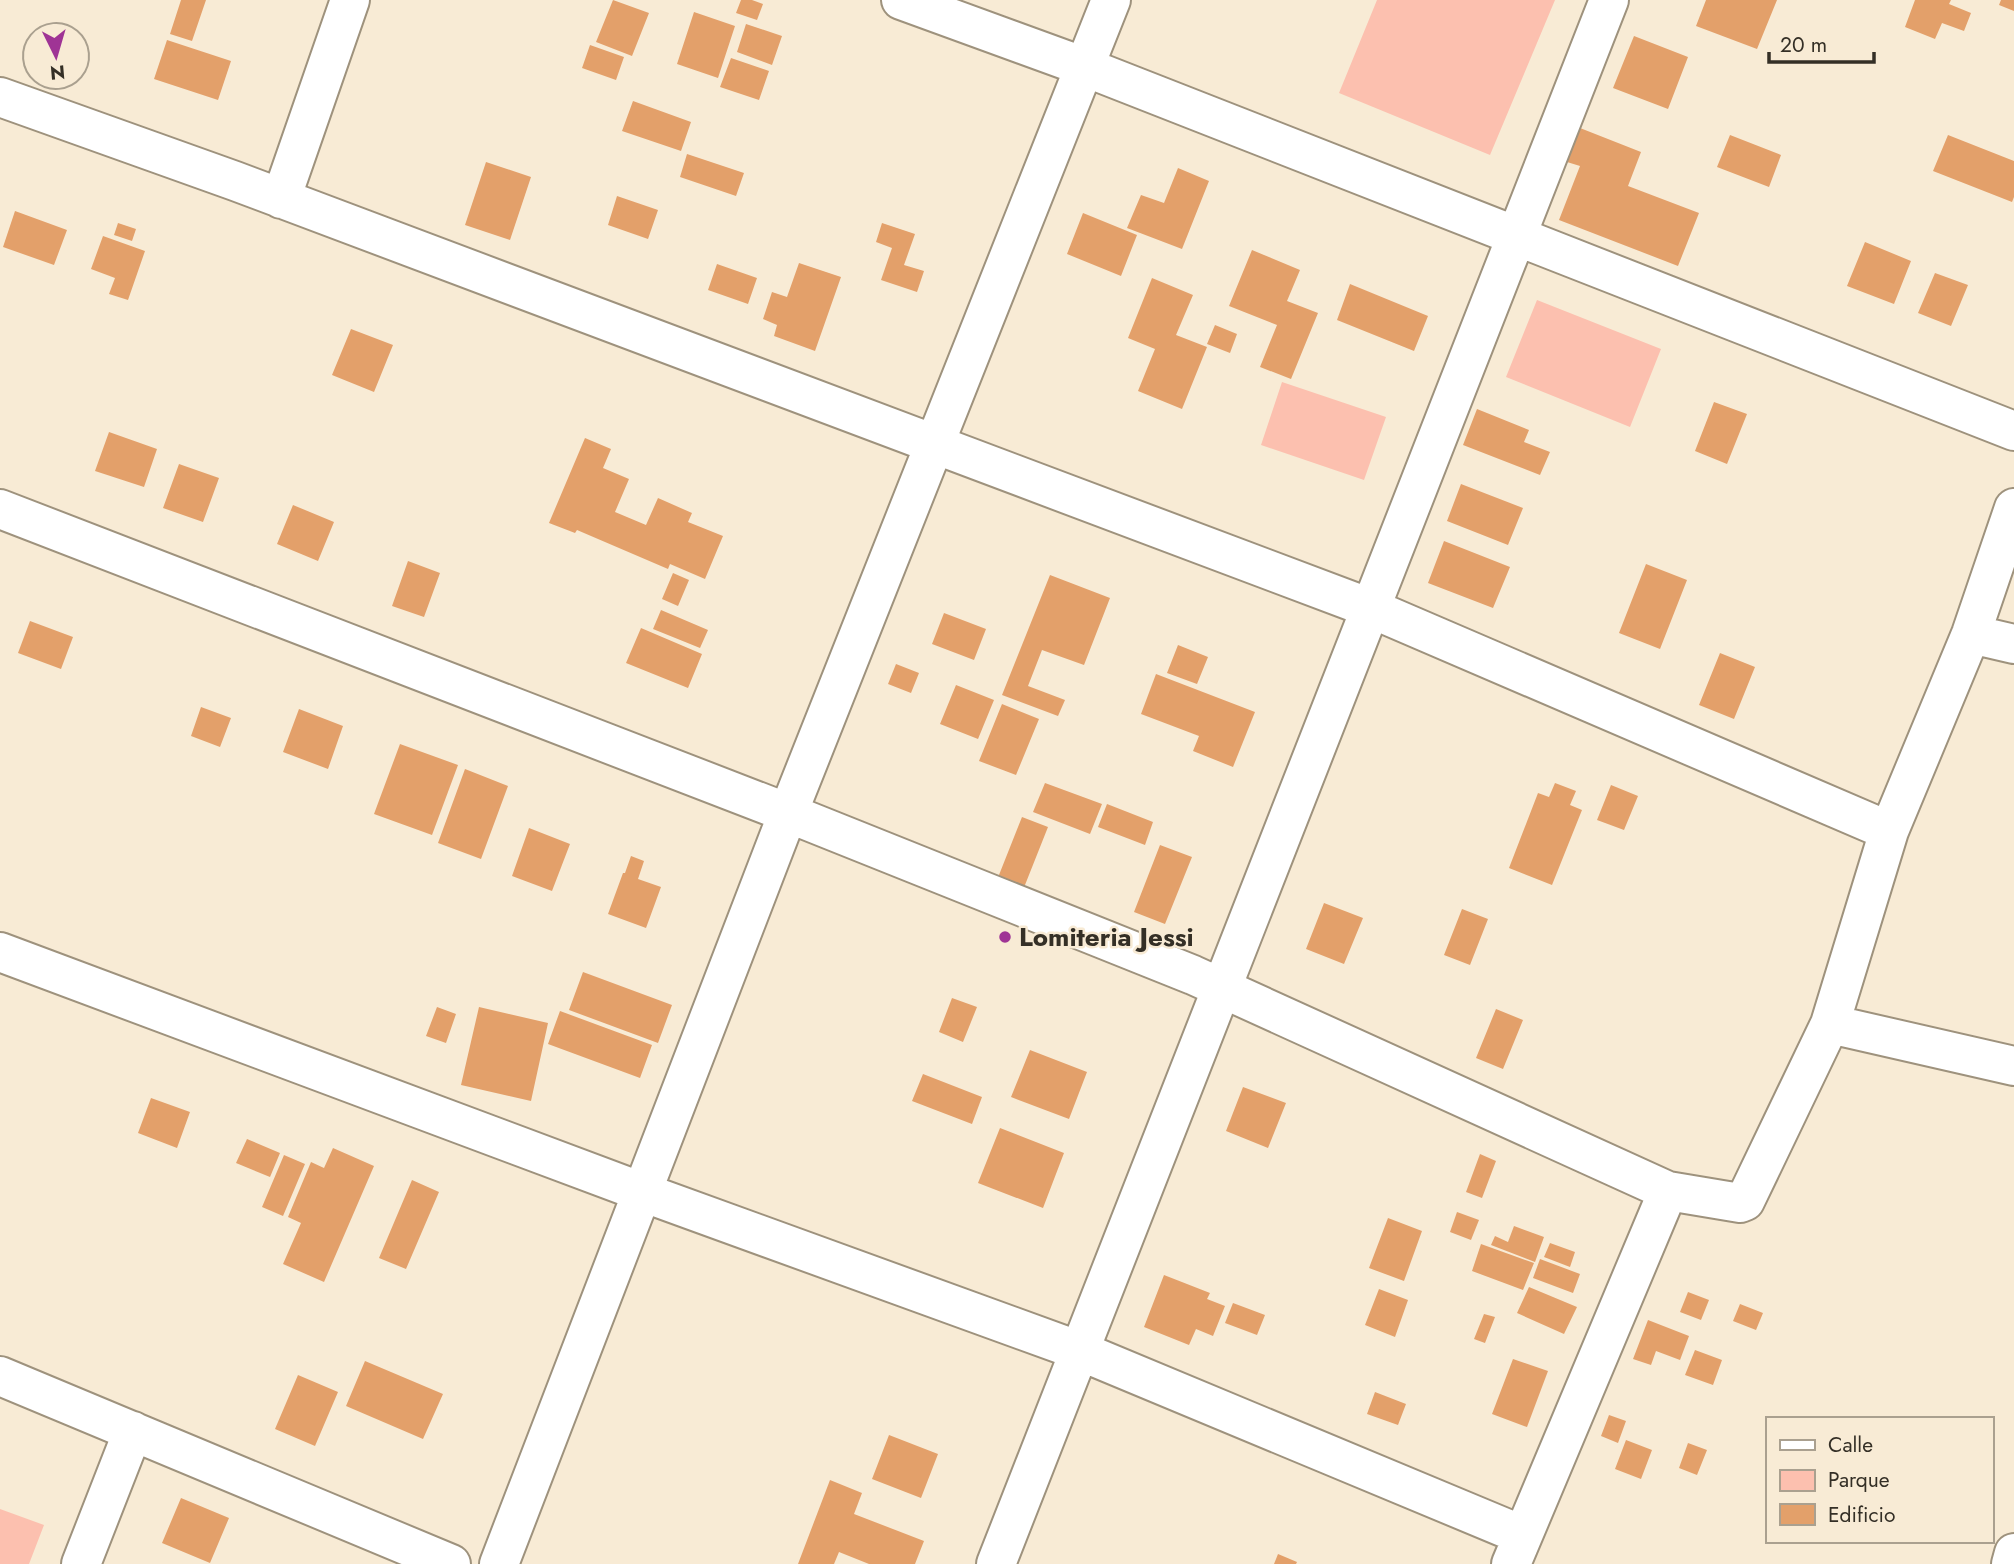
<svg xmlns="http://www.w3.org/2000/svg" width="2014" height="1564" font-family="Jost,sans-serif">
	<style>
		.green { fill: #fcc0af }
		.building { fill: #e3a06a }
		.lines { fill: none; stroke-linecap: round; stroke-linejoin: round }
		.street-casing { stroke: #9e927d; stroke-width: 42 }
		.street { stroke: #fff; stroke-width: 38 }
		.poi-dot { fill: #9f3495; stroke: #f8ebd5; stroke-width: 2.5 }
		.labels { text-anchor: middle; dominant-baseline: central; stroke-width: 5; stroke-linejoin: round; paint-order: stroke }
		.poi-label { font-size: 26px; font-weight: bold; fill: #342f26; stroke: #f8ebd5; text-anchor: start }
	</style>
	<rect width="100%" height="100%" fill="#f8ebd5"/>
	<path class="green" d="M1377,0H1555L1490,155L1339,93Z
		M1537,300L1661,349L1630,427L1506,377Z
		M1282,382L1386,417L1364,480L1261,445Z
		M0,1509L44,1525L29,1564H0Z"/>
	<path class="building" d="M181,0H206L192,41L170,34Z
		M613,0L649,13L632,56L596,42Z
		M741,0H752L763,4L757,20L736,13Z
		M1706,0H1777L1757,49L1696,26Z
		M1915,0H1951L1949,4L1971,13L1964,31L1942,23L1935,39L1905,27Z
		M2001,0H2014V11L1999,5Z
		M694,12L735,26L718,78L677,64Z
		M746,24L782,36L772,65L737,52Z
		M1634,36L1688,57L1668,109L1613,88Z
		M167,40L231,61L218,100L154,79Z
		M590,45L624,57L616,80L582,68Z
		M731,58L769,71L759,100L720,87Z
		M633,101L691,122L681,151L622,131Z
		M1580,128L1641,152L1628,186L1699,213L1678,266L1559,220L1580,166L1567,162Z
		M1730,135L1781,155L1769,187L1717,167Z
		M1948,135L2014,161V197L2012,202L1933,171Z
		M687,154L744,173L736,196L680,177Z
		M486,162L531,177L510,240L465,225Z
		M1178,168L1209,181L1182,249L1127,228L1141,195L1164,203Z
		M617,196L658,210L648,239L608,225Z
		M15,211L67,230L54,265L3,247Z
		M1083,213L1137,235L1121,276L1067,254Z
		M118,223L136,229L132,241L114,235Z
		M882,223L915,234L904,265L924,271L917,292L881,280L892,248L876,242Z
		M103,236L145,251L128,300L109,294L115,278L91,269Z
		M1865,242L1911,261L1894,304L1847,286Z
		M1252,250L1300,270L1287,301L1318,313L1291,379L1260,367L1277,325L1229,306Z
		M799,263L841,277L815,351L774,336L777,325L763,319L772,292L787,297Z
		M717,264L757,278L748,304L708,290Z
		M1935,273L1968,285L1951,326L1918,313Z
		M1152,278L1193,295L1176,335L1207,347L1182,409L1138,391L1155,349L1128,338Z
		M1350,284L1428,316L1414,351L1337,320Z
		M1215,325L1237,334L1230,353L1207,344Z
		M351,329L393,345L374,392L332,375Z
		M1714,402L1747,414L1727,464L1695,451Z
		M1477,409L1529,430L1524,442L1550,452L1540,475L1463,445Z
		M109,432L157,449L144,487L95,471Z
		M585,438L611,449L603,468L629,479L615,512L646,525L658,498L692,513L688,522L723,536L705,579L670,564L668,569L577,530L575,533L549,523Z
		M179,464L219,478L203,522L163,508Z
		M1461,484L1523,508L1508,545L1447,521Z
		M293,505L334,522L318,561L277,544Z
		M1444,541L1510,567L1493,608L1428,583Z
		M408,561L440,573L424,617L392,606Z
		M1646,564L1687,580L1660,649L1619,633Z
		M673,573L689,580L678,606L662,599Z
		M1050,575L1110,598L1084,665L1042,650L1028,686L1065,700L1058,716L1002,695Z
		M661,610L708,630L700,648L653,629Z
		M944,613L986,629L974,660L932,644Z
		M30,621L73,637L61,669L18,653Z
		M641,628L702,654L688,688L626,663Z
		M1178,645L1208,657L1197,684L1167,673Z
		M1720,653L1755,667L1734,719L1699,705Z
		M896,664L919,673L911,693L888,684Z
		M1156,674L1255,712L1233,767L1193,751L1199,736L1141,714Z
		M956,685L994,700L978,739L940,724Z
		M1002,704L1039,719L1016,775L979,761Z
		M201,707L231,718L220,747L191,736Z
		M299,709L343,726L328,769L283,752Z
		M400,744L458,765L432,835L374,814Z
		M465,769L508,786L481,859L438,843Z
		M1045,783L1102,804L1090,834L1033,812Z
		M1555,783L1576,791L1570,805L1582,810L1552,885L1509,868L1538,793L1549,797Z
		M1611,785L1638,796L1624,830L1597,820Z
		M1107,804L1153,822L1145,845L1098,827Z
		M1022,817L1048,827L1023,890L997,880Z
		M529,828L570,844L552,891L512,876Z
		M1160,845L1192,857L1165,924L1134,912Z
		M631,856L644,861L638,879L661,887L646,928L608,914L623,873H625Z
		M1324,903L1363,918L1344,964L1306,949Z
		M1462,909L1488,919L1470,965L1444,955Z
		M583,972L672,1005L658,1043L569,1010Z
		M952,998L977,1007L963,1042L939,1032Z
		M437,1007L456,1014L446,1043L426,1036Z
		M479,1007L548,1023L531,1101L461,1085Z
		M1496,1009L1523,1020L1503,1069L1476,1058Z
		M560,1011L652,1045L640,1078L548,1044Z
		M1030,1050L1087,1072L1069,1119L1011,1097Z
		M923,1074L982,1097L972,1124L912,1101Z
		M1243,1087L1286,1103L1268,1148L1226,1131Z
		M151,1098L190,1112L177,1148L138,1133Z
		M1000,1128L1064,1153L1043,1208L978,1183Z
		M247,1139L280,1153L270,1177L236,1163Z
		M333,1148L374,1166L324,1282L283,1264L301,1223L288,1217L311,1162L324,1168Z
		M1480,1154L1496,1161L1482,1198L1466,1192Z
		M284,1155L305,1164L283,1216L262,1207Z
		M412,1180L439,1192L406,1269L379,1258Z
		M1457,1212L1479,1220L1471,1240L1450,1232Z
		M1388,1218L1422,1231L1404,1281L1369,1268Z
		M1514,1226L1544,1237L1535,1262L1491,1245L1495,1236L1508,1242Z
		M1550,1243L1575,1252L1570,1267L1544,1257Z
		M1481,1244L1534,1263L1523,1290L1472,1271Z
		M1540,1259L1580,1274L1573,1293L1533,1278Z
		M1164,1275L1210,1293L1207,1299L1225,1306L1213,1336L1196,1329L1189,1345L1144,1327Z
		M1529,1287L1577,1307L1564,1334L1517,1313Z
		M1379,1289L1408,1300L1395,1337L1365,1325Z
		M1688,1292L1709,1300L1701,1320L1680,1312Z
		M1233,1303L1265,1315L1257,1335L1225,1323Z
		M1740,1304L1763,1313L1756,1330L1733,1321Z
		M1484,1314L1495,1317L1485,1343L1474,1339Z
		M1648,1320L1689,1336L1680,1360L1656,1351L1651,1365L1633,1359Z
		M1695,1350L1722,1360L1713,1385L1685,1375Z
		M1513,1359L1548,1371L1527,1427L1492,1414Z
		M365,1361L443,1394L423,1439L346,1406Z
		M298,1375L338,1392L315,1446L275,1429Z
		M1375,1392L1406,1404L1398,1425L1367,1414Z
		M1609,1415L1626,1421L1618,1443L1601,1436Z
		M889,1435L938,1454L921,1498L872,1479Z
		M1626,1440L1652,1450L1641,1479L1615,1469Z
		M1688,1443L1707,1450L1697,1475L1679,1468Z
		M830,1480L862,1493L854,1514L924,1541L915,1564H869L839,1552L834,1564H798Z
		M181,1498L229,1518L210,1563L162,1543Z
		M1278,1554L1297,1562L1296,1564H1274Z"/>
	<g class="lines">
		<defs>
			<path id="street" d="M901,0L1085,67L2014,431
				M0,97L235,181L1370,608L1889,831
				M281,199L350,0
				M0,509L788,813L1193,975L1668,1191L1740,1203L1745,1201L1830,1024L1889,831L1971,634L2014,508
				M1971,634L2014,644
				M0,952L642,1192L1080,1351L1522,1535
				M1830,1024L2014,1066
				M0,1376L451,1564
				M81,1564L133,1431
				M499,1564L788,813L1111,0
				M996,1564L1609,0
				M1511,1564L1668,1191
				M2011,1564L2014,1553"/>
		</defs>
		<use href="#street" class="street-casing"/>
		<use href="#street" class="street"/>
	</g>
	<circle class="poi-dot" cx="1005" cy="937" r="7"/>
	<g class="labels">
		<g class="poi-label">
			<text x="1019" y="937">Lomiteria Jessi</text>
		</g>
	</g>
	<rect x="1766" y="1417" width="228" height="126" fill="#f8ebd5" stroke="#aaa08f" stroke-width="2"/>
	<rect x="1780" y="1440" width="35" height="10" fill="#ffffff" stroke="#aaa08f" stroke-width="2"/>
	<text x="1828" y="1452" font-size="21" fill="#342f26">Calle</text>
	<rect x="1780" y="1470" width="35" height="21" fill="#fcc0af" stroke="#aaa08f" stroke-width="2"/>
	<text x="1828" y="1487" font-size="21" fill="#342f26">Parque</text>
	<rect x="1780" y="1504" width="35" height="21" fill="#e3a06a" stroke="#aaa08f" stroke-width="2"/>
	<text x="1828" y="1522" font-size="21" fill="#342f26">Edificio</text>
	<g transform="translate(56 56) rotate(175)"><circle r="33" fill="#f8ebd5" stroke="#aaa08f" stroke-width="2"/>
	<path d="M0-5L12 26L0 18L-12 26Z" fill="#9f3495"/>
	<text y="-10" font-size="19" font-weight="bold" text-anchor="middle" fill="#342f26">N</text>
	</g>
	<path d="M1769 52v10h105v-10" fill="none" stroke="#342f26" stroke-width="3.5"/>
	<text x="1780" y="52" font-size="21" fill="#342f26" stroke="#f8ebd5" stroke-width="5" paint-order="stroke">20 m</text>
</svg>
